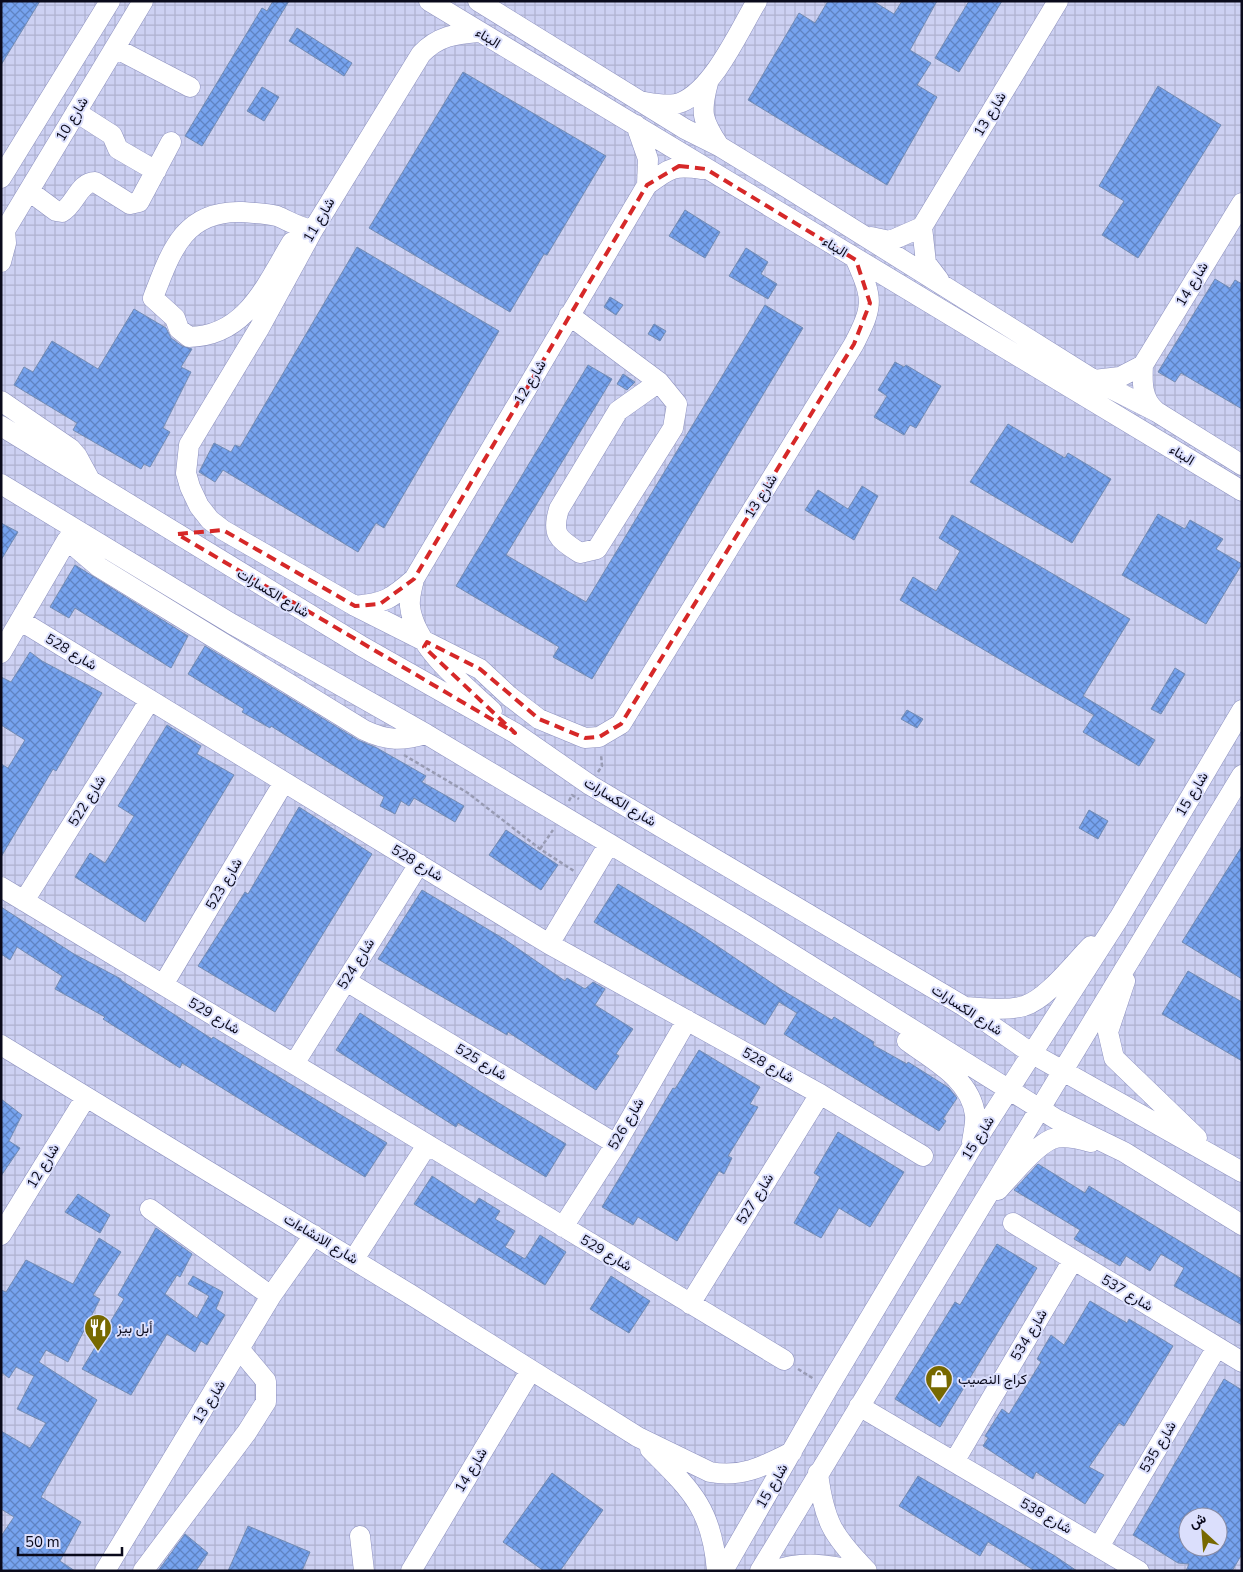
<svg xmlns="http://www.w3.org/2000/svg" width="1243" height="1572" font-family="'Nunito Sans',Vazirmatn,sans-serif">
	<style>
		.industrial { fill: url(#industrial-grid); fill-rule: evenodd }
		.building { fill: url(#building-cross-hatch); stroke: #738cb4; fill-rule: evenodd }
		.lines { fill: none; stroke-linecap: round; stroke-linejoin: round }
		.minor-casing { stroke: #8e92c0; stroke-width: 21 }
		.path { stroke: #989bb4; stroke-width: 2.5; stroke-dasharray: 4 2.5; stroke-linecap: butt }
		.minor { stroke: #fff; stroke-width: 20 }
		.marked { fill: none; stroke: #d62828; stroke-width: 4; stroke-dasharray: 10 6; stroke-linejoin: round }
		.labels { text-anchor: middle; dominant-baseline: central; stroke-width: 4; stroke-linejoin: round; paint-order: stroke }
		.street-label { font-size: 14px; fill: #0a0a1b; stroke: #dbdffc }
		.poi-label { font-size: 14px; fill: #0a0a1b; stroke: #dbdffc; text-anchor: start }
	</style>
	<defs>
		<pattern id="industrial-grid" width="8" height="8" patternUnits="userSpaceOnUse" patternTransform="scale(1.25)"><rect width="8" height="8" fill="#cdd1f3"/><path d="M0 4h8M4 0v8" fill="none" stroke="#afb2d0"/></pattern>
		<pattern id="building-cross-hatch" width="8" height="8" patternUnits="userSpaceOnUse" patternTransform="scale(1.25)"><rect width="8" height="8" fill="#76a3ef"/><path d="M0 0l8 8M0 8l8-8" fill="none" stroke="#5f83c1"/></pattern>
	</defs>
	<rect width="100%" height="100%" fill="#dbdffc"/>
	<path class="industrial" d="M1,1H1242V1571H1ZM1188,1517H1218V1547H1188Z"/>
	<path class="building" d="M1,1H40L1,65Z
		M273,1H289L202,146L185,136L262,8L267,11Z
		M828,1H873L894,14L902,1H937L910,50L931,63L917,85L937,97L887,185L748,100L799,13L815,23Z
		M969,1H1002L959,72L935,58Z
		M297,28L352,63L344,76L289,41Z
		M463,72L606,156L547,255L544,254L510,312L369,228Z
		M1158,86L1221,125L1138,258L1102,235L1124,201L1099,186Z
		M262,87L279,97L264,121L247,111Z
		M685,210L720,232L705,258L669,236Z
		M357,247L499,331L384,528L376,523L358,552L223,470L215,482L199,472L214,443L231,452L235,445L240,447Z
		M746,248L768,262L761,274L777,284L768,299L729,276Z
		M1215,279L1230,288L1235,280L1242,284V409L1181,373L1175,382L1158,372Z
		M610,297L623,305L616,315L604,307Z
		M765,305L803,328L592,679L553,657L559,647L456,586L588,365L612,379L506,555L586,602Z
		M134,309L166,328L171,338L182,346L192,349L181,367L191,372L163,428L170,432L150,467L144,464L141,469L73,430L77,423L14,385L24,367L33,372L52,341L98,369Z
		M654,324L666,331L660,341L648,334Z
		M895,362L904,367L906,365L941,386L916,428L910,425L904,435L874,417L887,396L878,390Z
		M623,374L635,382L627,390L617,384Z
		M1008,424L1065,458L1068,453L1111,479L1072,543L970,482Z
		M862,486L878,496L854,540L805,510L818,490L848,509Z
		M1158,514L1185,529L1190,520L1223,539L1216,549L1242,564L1206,624L1122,575Z
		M952,515L1130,619L1083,696L1155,740L1139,766L1083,732L1094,715L900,600L913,577L936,591L960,551L939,538Z
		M1,523L18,532L1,560Z
		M75,565L188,636L171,668L75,608L69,618L50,607Z
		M205,646L358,740L377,748L426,776L422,782L464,806L455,822L414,798L409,806L401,801L395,814L380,806L384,797L271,726L270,728L242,712L244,709L188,674Z
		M30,652L42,661L102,693L56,771L53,769L1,857V764L8,768L25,740L1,725V677L11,682Z
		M1175,668L1185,674L1161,714L1151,709Z
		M907,710L923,719L917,728L901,719Z
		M167,725L201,746L197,754L234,775L145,922L75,877L90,853L105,863L134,816L118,806Z
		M299,807L372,854L275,1012L198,966L245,892L248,894Z
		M1089,810L1108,821L1098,839L1079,828Z
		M506,830L558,865L541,890L489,855Z
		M1242,846V979L1182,942Z
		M618,884L698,933L782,990L832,1020L834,1017L874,1042L873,1045L907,1064L908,1062L949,1088L957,1098L943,1119L946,1121L939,1131L784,1034L797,1013L779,1002L765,1025L594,922Z
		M422,890L504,939L565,981L567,978L585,989L593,982L605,989L595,1005L633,1029L616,1054L619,1056L596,1090L508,1032L507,1035L378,959Z
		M1,907L74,954L121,979V980L212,1039L213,1037L387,1143L365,1177L182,1063L180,1068L103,1019L105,1017L55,989L62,976L17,947L10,960L1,954Z
		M1188,971L1242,1002V1061L1162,1014Z
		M360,1013L479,1091L566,1144L546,1177L458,1123L456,1127L336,1050Z
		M699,1050L760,1087L750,1104L758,1107L728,1156L732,1158L724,1174L719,1171L677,1241L638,1217L633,1225L602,1207L673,1088L675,1089Z
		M1,1099L22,1115L9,1141L20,1148L1,1176Z
		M838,1132L904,1172L870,1227L839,1208L821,1238L794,1223L820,1177L814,1173Z
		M1038,1164L1085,1193L1089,1186L1242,1279V1325L1174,1286L1184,1268L1161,1254L1150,1271L1126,1256L1120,1266L1074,1239L1080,1230L1014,1190Z
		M432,1176L475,1204L479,1198L500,1211L495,1219L515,1231L505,1247L525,1259L540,1235L566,1252L545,1285L414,1204Z
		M78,1194L110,1215L100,1233L65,1212Z
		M156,1228L192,1254L180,1277L177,1275L165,1294L197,1318L209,1296L188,1284L193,1276L223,1292L216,1309L225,1315L207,1345L201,1341L195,1352L167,1334L131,1395L82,1369L124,1299L118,1295Z
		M99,1238L121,1252L93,1295L100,1299L68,1362L46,1350L39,1362L97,1400L41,1497L81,1522L60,1561L75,1571H1V1536L14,1517L1,1509V1431L30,1448L46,1423L17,1409L34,1376L16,1367L9,1378L1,1372V1290L6,1292L26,1260L73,1284Z
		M997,1244L1037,1268L940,1427L895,1399L955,1302L960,1305Z
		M611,1276L650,1301L629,1333L590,1309Z
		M1090,1301L1127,1323L1129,1319L1173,1346L1124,1426L1119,1423L1089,1467L1104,1475L1085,1504L1036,1472L1033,1479L983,1446L988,1438L985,1436L1002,1409L1009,1414L1041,1362L1037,1359L1051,1335L1064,1345Z
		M1224,1379L1242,1390V1554L1232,1571H1186L1189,1564L1178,1563L1133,1535ZM1188,1517H1218V1547H1188Z
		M552,1473L603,1510L560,1571H544L503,1542Z
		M918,1476L1055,1556L1077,1571H1035L988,1542L980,1556L899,1506Z
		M248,1526L310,1552L302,1571H228Z
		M185,1534L208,1553L196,1571H158Z"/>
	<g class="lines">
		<defs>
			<path id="minor" d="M429,1L1242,491
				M478,1L685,129L719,146L786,187L1094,380L1157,412L1242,465
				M478,32C455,34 438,36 421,54L313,230L260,327L189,445L186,473L190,487L199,506L210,520L223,530L355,606L480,669L509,696L539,719L585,738L599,737L621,724L854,344C874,305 873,299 856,260
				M115,48L190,87
				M708,83C700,113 702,120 719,146
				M645,102C656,104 671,107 682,102C714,88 739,31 757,1
				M76,112L112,135L118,149L156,171
				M636,125L648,159L647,185
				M1,178L110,1
				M29,191L56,211L62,212C75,205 79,182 95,182L130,204L139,202L171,142
				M922,227L926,263L939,280
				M1,237L143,1
				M871,237L890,241L922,227L1058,1
				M292,242C266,285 246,336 189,337L179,329L175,318L153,298C171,251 184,210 242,212C253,213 266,213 277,216C289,221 299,228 313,230
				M1,262L6,243L5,230
				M569,315L659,382L677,404L673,428L597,549L580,553C559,539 551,536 559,509L618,411L659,382
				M1094,380L1120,377L1143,365
				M1,401L71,449L77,456L90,480
				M1156,411C1142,400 1142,383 1143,365L1242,203
				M1,426L363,647L515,733L590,785L965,1007L1031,1053L1242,1172
				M1,484L232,624L426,734L742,923L1056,1119L1124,1152L1242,1225
				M414,579C412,588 409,598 410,606C414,646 464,685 492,711
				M355,606C385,603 391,599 414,579L647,185C670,168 673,165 702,169
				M21,621L549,944L820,1094L923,1156
				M1,653L67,540L99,567L364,730C387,741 402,741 426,734
				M1,887L784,1360
				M24,901L150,700
				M549,944L609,844
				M346,981L616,1144
				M1125,981L1108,1032L1114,1058L1197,1138
				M163,985L284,782
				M965,1007C984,1008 1006,1011 1024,1006C1047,999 1074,963 1091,946
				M907,1041C933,1060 971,1079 975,1115C976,1123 973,1134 972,1142
				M1,1045L413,1296L638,1437L710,1472C742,1478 764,1466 792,1452
				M294,1064L419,864
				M998,1190C1012,1175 1034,1147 1052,1139C1063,1135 1080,1139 1091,1142
				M150,1209L271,1296
				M1013,1223L1242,1362
				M563,1227L616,1144L687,1020
				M1,1235L86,1097
				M354,1259L427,1145
				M690,1304L820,1094
				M859,1406L1139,1571
				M650,1449C692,1491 712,1509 717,1571
				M954,1462L1073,1260
				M818,1473C824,1522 833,1536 867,1571
				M360,1536L364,1571
				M1099,1547L1217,1347
				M105,1571L271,1296L314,1235
				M143,1571L247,1432L266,1402V1381L241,1351
				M411,1571L531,1370
				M723,1571L828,1388L972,1147L1119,918L1242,710
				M760,1571L1242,775
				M774,1571C802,1560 829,1565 858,1571"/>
		</defs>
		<use href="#minor" class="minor-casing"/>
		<path class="path" d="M404,755L468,793L540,849L574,871
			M598,772L602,766L601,754
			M569,801L572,795L579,799
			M540,849L553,830
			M798,1369L814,1379"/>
		<use href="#minor" class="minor"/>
	</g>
	<path class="marked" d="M679,166L706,169L856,260L870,303L854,344L621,724L599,737L585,738L539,719L480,669L427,642L424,647L515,733L177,534L223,530L355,606L380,604L414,579L647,185Z"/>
	<defs>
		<symbol id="restaurant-pin" viewBox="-11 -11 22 30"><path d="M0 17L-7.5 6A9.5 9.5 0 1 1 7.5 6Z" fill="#776900" stroke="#dbdffc"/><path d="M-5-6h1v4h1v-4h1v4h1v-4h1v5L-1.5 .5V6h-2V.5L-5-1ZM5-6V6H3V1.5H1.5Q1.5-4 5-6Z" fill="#fff"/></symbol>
		<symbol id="shop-pin" viewBox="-11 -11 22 30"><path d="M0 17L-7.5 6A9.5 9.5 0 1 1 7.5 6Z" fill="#776900" stroke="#dbdffc"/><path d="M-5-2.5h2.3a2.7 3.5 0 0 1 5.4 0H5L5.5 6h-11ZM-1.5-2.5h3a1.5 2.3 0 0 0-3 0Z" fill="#fff"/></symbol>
	</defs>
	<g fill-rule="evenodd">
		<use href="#restaurant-pin" x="82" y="1312" width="32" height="43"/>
		<use href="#shop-pin" x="923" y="1363" width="32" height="43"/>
	</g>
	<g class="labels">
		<g class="street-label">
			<text transform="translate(488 38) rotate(31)">البناء</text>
			<text transform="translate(990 114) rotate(-59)">شارع 13</text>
			<text transform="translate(72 119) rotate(-59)">شارع 10</text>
			<text transform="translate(319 220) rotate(-60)">شارع 11</text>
			<text transform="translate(835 247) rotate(31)">البناء</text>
			<text transform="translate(1192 284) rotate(-59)">شارع 14</text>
			<text transform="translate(530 382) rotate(-59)">شارع 12</text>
			<text transform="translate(1182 455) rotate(31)">البناء</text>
			<text transform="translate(761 496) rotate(-58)">شارع 13</text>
			<text transform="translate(273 593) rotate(31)">شارع الكسارات</text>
			<text transform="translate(71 652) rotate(31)">شارع 528</text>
			<text transform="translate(1192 794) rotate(-59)">شارع 15</text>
			<text transform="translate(87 801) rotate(-58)">شارع 522</text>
			<text transform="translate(620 802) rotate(31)">شارع الكسارات</text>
			<text transform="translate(417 863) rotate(31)">شارع 528</text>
			<text transform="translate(224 884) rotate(-59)">شارع 523</text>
			<text transform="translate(356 964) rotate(-58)">شارع 524</text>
			<text transform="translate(967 1010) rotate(33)">شارع الكسارات</text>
			<text transform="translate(214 1016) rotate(31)">شارع 529</text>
			<text transform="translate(481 1062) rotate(31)">شارع 525</text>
			<text transform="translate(768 1065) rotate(29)">شارع 528</text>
			<text transform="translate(626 1124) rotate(-60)">شارع 526</text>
			<text transform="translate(978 1138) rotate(-58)">شارع 15</text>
			<text transform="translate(43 1166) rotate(-59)">شارع 12</text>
			<text transform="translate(755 1199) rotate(-58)">شارع 527</text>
			<text transform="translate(321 1239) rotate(31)">شارع الانشاءات</text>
			<text transform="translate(606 1253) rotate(31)">شارع 529</text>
			<text transform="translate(1127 1293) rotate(31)">شارع 537</text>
			<text transform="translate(1029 1335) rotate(-59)">شارع 534</text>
			<text transform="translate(209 1402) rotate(-58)">شارع 13</text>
			<text transform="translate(1158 1447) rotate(-59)">شارع 535</text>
			<text transform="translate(471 1470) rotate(-59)">شارع 14</text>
			<text transform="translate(772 1486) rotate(-60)">شارع 15</text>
			<text transform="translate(1046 1516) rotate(30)">شارع 538</text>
		</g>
		<g class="poi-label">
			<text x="117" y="1328">أبل بيز</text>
			<text x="958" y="1379">كراج النصيب</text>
		</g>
	</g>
	<rect width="1243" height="1572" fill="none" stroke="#0a0a1b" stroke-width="5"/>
	<g transform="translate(1203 1532) rotate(334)"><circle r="24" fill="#dbdffc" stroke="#878aa2"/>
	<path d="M0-4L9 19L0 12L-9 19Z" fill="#776900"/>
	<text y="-8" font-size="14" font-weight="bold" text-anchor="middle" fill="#0a0a1b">ش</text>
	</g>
	<path d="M18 1547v8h104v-8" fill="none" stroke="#0a0a1b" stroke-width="2.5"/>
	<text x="25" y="1547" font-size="15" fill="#0a0a1b" stroke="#dbdffc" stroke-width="4" paint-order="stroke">50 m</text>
</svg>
